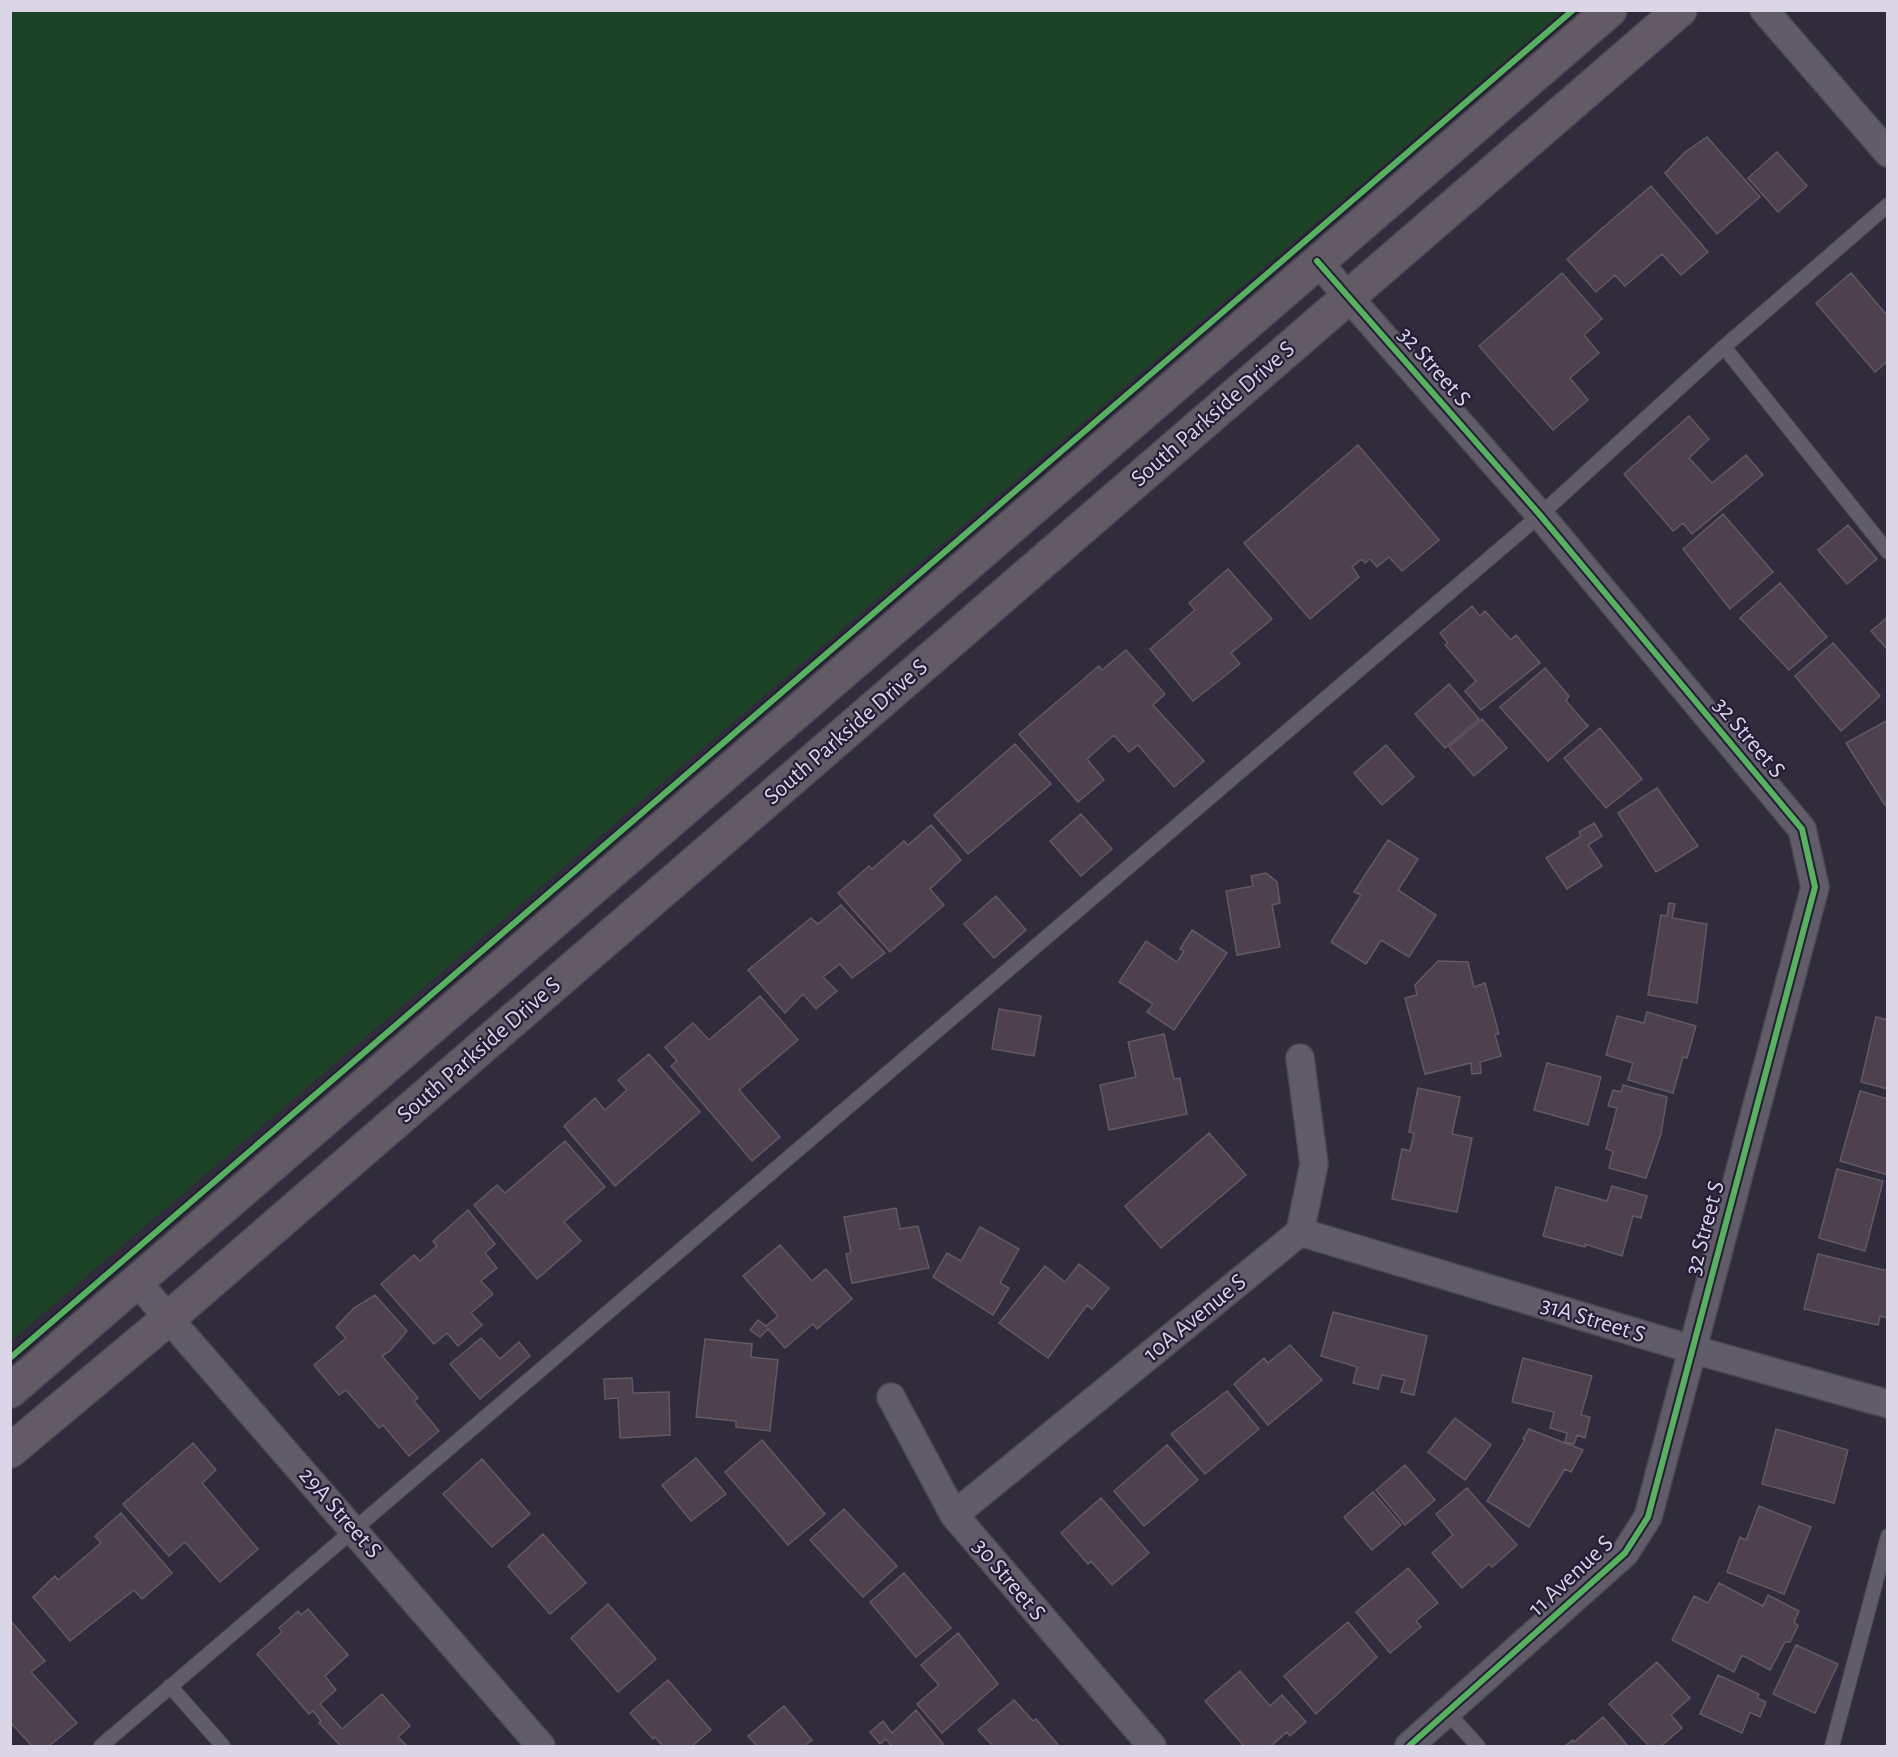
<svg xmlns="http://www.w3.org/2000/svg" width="1898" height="1757" font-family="'Alegreya Sans',sans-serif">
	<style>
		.green { fill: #1d4326 }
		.building { fill: #4c414c; stroke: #625962; stroke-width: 1.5 }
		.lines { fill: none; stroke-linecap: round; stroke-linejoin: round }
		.service-casing { stroke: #4c4855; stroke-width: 16 }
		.minor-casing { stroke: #4c4855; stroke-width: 30 }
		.secondary-casing { stroke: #4c4855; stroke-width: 36 }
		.service { stroke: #605c68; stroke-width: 14 }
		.minor { stroke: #605c68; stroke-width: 27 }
		.secondary { stroke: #625b65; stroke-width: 33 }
		.cycleway-casing { stroke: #251c37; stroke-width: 10 }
		.cycleway { stroke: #56b35d; stroke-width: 6 }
		.labels { text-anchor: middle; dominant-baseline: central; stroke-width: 4.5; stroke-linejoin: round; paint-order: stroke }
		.street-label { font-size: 24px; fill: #dad6e7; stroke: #251c37 }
	</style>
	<rect width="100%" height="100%" fill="#312c3b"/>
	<path class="green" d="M11,10H1563V11L11,1341Z"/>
	<path class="building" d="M1707,137L1760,197L1717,234L1665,173L1685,152Z
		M1777,152L1807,186L1778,212L1748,178Z
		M1651,186L1708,252L1681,275L1662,254L1625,286L1615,275L1596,292L1567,259Z
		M1562,273L1602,319L1584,335L1599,353L1570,378L1588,400L1553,430L1479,346Z
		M1851,273L1885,313L1888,311V361L1875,372L1816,303Z
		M1689,416L1709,439L1689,458L1712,483L1746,455L1763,475L1692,534L1683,523L1673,531L1624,474Z
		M1358,445L1439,540L1402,571L1389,557L1377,567L1370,559L1365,563L1362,559L1352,567L1359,577L1310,619L1244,543Z
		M1723,514L1773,572L1730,609L1683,549Z
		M1848,525L1877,559L1847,584L1818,550Z
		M1228,569L1272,619L1231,653L1240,664L1193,701L1150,649L1195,610L1189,603Z
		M1780,583L1827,637L1789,670L1740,618Z
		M1472,606L1480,616L1485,611L1511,640L1516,635L1540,663L1481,710L1465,691L1476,681L1445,645L1448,643L1440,633Z
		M1888,617V650L1871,631Z
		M1833,643L1880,696L1841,731L1795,676Z
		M1126,650L1165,694L1153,705L1204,761L1174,787L1138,745L1129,752L1114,735L1087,759L1104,780L1078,802L1019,734L1099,666L1102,670Z
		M1545,668L1569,696L1566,701L1588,726L1548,761L1500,707Z
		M1449,684L1479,719L1445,748L1415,714Z
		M1482,719L1507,748L1474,776L1449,747Z
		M1888,720V804L1885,805L1846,743Z
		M1600,728L1642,779L1606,808L1564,758Z
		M1015,744L1051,784L968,854L934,815Z
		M1386,745L1414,777L1382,805L1354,773Z
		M1657,788L1698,846L1656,872L1618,813Z
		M1081,814L1112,849L1081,876L1050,841Z
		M1594,823L1602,836L1588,845L1602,866L1567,889L1546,858L1581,836L1579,832Z
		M931,825L961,860L930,889L944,905L890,952L838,893L869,866L872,869L904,841L908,845Z
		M1388,840L1418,859L1398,890L1436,915L1409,957L1381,940L1366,964L1331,942L1361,895L1354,892Z
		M1266,873L1277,882L1280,903L1272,905L1280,947L1237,955L1226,891L1253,886L1251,876Z
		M996,896L1026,930L994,958L964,924Z
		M1669,903L1675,904L1672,918L1707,924L1697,1003L1648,995L1661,915L1667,916Z
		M841,905L885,953L852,978L840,964L823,977L837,991L816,1009L803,994L785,1013L748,970L811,918L818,924Z
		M1192,930L1227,953L1174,1030L1147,1012L1153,1004L1119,982L1146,941L1177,962L1184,951L1180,949Z
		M1438,961L1468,962L1474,987L1485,983L1499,1034L1495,1035L1501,1056L1480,1062L1481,1073L1472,1074L1471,1063L1425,1074L1405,998L1417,995L1415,985Z
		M760,996L798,1040L739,1090L780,1137L752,1161L671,1066L677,1061L665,1047L693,1023L709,1040Z
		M999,1009L1041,1016L1034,1056L992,1049Z
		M1647,1012L1696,1026L1687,1058L1683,1057L1673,1093L1628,1080L1633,1063L1606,1055L1617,1016L1644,1023Z
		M1876,1017L1888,1020V1089L1861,1082Z
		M1164,1034L1174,1079L1180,1078L1187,1114L1109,1130L1100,1085L1136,1077L1128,1042Z
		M649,1054L700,1112L615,1186L564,1126L595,1098L605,1110L627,1090L618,1080Z
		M1547,1063L1601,1077L1588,1125L1534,1110Z
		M1623,1085L1667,1097L1661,1134L1646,1178L1609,1168L1613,1151L1606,1149L1617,1108L1608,1106L1613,1090L1621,1092Z
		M1418,1088L1460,1097L1452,1134L1472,1138L1457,1212L1392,1199L1402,1149L1410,1151L1414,1133L1409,1132Z
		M1860,1091L1888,1099V1175L1840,1161Z
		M1209,1133L1246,1175L1161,1248L1125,1206Z
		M565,1141L605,1187L564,1222L581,1241L537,1279L474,1205L497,1185L505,1193Z
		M1837,1169L1883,1181L1865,1251L1819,1238Z
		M1612,1186L1647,1196L1641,1218L1633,1216L1622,1256L1585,1244V1247L1543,1236L1556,1187L1607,1201Z
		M896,1208L900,1229L918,1226L929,1268L852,1283L846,1254L851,1253L844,1217Z
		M468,1210L495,1244L485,1253L497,1268L481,1281L493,1294L471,1313L482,1325L458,1346L447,1333L434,1344L381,1284L414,1255L420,1261L437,1246L433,1241Z
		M980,1227L1019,1249L1000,1283L1009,1288L993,1315L933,1277L947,1253L961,1261Z
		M780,1245L812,1281L826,1269L852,1299L817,1329L813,1324L785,1348L768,1329L760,1337L750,1330L758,1320L766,1326L778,1316L743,1276Z
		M1818,1254L1888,1271V1318L1880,1316L1878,1325L1804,1309Z
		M1079,1264L1109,1288L1092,1309L1087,1305L1048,1358L999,1323L1045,1266L1065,1282Z
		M375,1295L407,1331L390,1351L382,1356L418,1398L414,1401L439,1431L409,1456L383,1425L379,1428L346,1390L339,1395L314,1365L346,1338L336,1327L354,1308Z
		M1333,1312L1427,1336L1414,1395L1401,1392L1405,1380L1382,1375L1378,1389L1353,1383L1357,1367L1321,1356Z
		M481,1338L500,1359L519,1342L530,1356L480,1399L450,1364Z
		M705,1339L752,1344L751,1357L778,1360L770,1431L736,1427V1421L696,1417Z
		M1290,1345L1322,1380L1268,1425L1234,1384L1264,1358L1268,1363Z
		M1523,1358L1592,1376L1581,1415L1590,1417L1585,1438L1577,1435L1574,1444L1565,1442L1567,1433L1550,1428L1554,1412L1512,1402Z
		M632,1378L633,1393L669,1392L670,1435L620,1438L618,1398L605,1399L604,1379Z
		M1227,1391L1259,1429L1205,1474L1171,1434Z
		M1455,1418L1491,1445L1465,1480L1428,1452Z
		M1529,1429L1583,1450L1571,1472L1565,1469L1529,1527L1487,1501L1525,1440L1523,1439Z
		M1776,1429L1848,1450L1834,1503L1762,1484Z
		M762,1440L825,1514L788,1545L725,1472Z
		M193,1443L216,1470L202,1483L258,1549L220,1582L185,1542L169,1556L123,1504Z
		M1167,1445L1198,1480L1144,1526L1114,1491Z
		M696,1458L726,1494L691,1521L662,1485Z
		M482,1459L530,1514L492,1547L443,1494Z
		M1405,1465L1435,1500L1405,1525L1376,1490Z
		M1467,1488L1517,1545L1492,1567L1489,1564L1462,1588L1432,1553L1453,1535L1436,1514Z
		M1373,1492L1401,1525L1372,1550L1344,1517Z
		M1101,1498L1149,1553L1112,1585L1091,1561L1088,1564L1061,1533Z
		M1759,1506L1811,1527L1784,1594L1727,1572L1740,1537L1746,1540Z
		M844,1509L897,1566L863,1597L810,1540Z
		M121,1513L172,1573L142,1599L134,1590L70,1641L33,1597L55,1576L58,1580L101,1543L95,1536Z
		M543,1534L586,1583L550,1614L508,1566Z
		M1408,1568L1438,1603L1416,1621L1421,1627L1390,1653L1356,1612Z
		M904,1573L951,1628L916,1657L870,1602Z
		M1719,1583L1763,1606L1768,1595L1799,1611L1794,1622L1798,1626L1790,1642H1785L1770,1670L1742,1655L1734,1672L1672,1640L1694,1596L1708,1603Z
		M608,1604L656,1659L618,1692L571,1638Z
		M308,1609L348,1655L325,1676L336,1690L320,1704L342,1729L382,1694L410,1726L398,1737L407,1746H341L319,1723L321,1721L313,1711L309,1714L257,1654L282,1632L279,1628L298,1611L301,1615Z
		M10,1620L45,1661L31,1672L77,1723L49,1746H32L10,1722Z
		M1348,1622L1377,1657L1316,1714L1284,1676Z
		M958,1633L998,1684L942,1733L917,1704L939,1685L921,1665Z
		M1796,1645L1838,1664L1815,1713L1773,1694Z
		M1657,1662L1690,1698L1671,1715L1682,1728L1661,1746H1649L1609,1704Z
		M1240,1671L1270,1706L1282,1695L1306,1722L1290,1736L1287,1732L1271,1746H1244L1205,1701Z
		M1718,1675L1759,1694L1757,1698L1766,1702L1760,1717L1750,1712L1742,1733L1700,1714Z
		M668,1680L711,1730L692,1746H663L655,1737L653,1739L630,1713Z
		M1014,1700L1033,1721L1036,1719L1059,1746H993L978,1730Z
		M784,1706L812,1740L804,1746H757L748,1736Z
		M916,1710L944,1745L942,1746H892L886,1739L880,1744L870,1732L883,1721L892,1733Z
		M1603,1717L1628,1746H1565L1573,1740L1574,1742Z"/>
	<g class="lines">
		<defs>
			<path id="service" d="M1724,347L1888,552
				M170,1686L223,1746
				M1447,1712L1478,1746
				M101,1746L1540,515L1724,347L1888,205
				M1832,1746L1888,1536"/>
			<path id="minor" d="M1764,10L1888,153
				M1317,261L1540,515L1802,829L1815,887L1648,1517L1625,1553L1409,1746
				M1300,1232L1691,1349L1888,1404
				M137,1282L541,1746
				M891,1397L954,1515L1152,1746
				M954,1515L1300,1232L1314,1164L1300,1058"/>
			<path id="secondary" d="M10,1391L1610,10
				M10,1451L169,1318L1680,10"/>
		</defs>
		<use href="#service" class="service-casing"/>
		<use href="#minor" class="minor-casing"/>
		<use href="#secondary" class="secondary-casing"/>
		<use href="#service" class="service"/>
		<use href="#minor" class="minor"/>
		<use href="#secondary" class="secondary"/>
		<defs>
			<path id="cycleway" d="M1317,261L1540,515L1802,829L1815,887L1648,1517L1625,1553L1409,1746
				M10,1358L1573,10"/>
		</defs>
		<use href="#cycleway" class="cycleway-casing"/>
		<use href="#cycleway" class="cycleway"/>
	</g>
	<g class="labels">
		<g class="street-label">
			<text transform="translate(1434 367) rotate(49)">32 Street S</text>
			<text transform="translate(1213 414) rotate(-41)">South Parkside Drive S</text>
			<text transform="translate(846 732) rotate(-41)">South Parkside Drive S</text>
			<text transform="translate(1749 738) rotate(50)">32 Street S</text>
			<text transform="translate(479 1050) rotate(-41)">South Parkside Drive S</text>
			<text transform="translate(1705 1228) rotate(-75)">32 Street S</text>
			<text transform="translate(1195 1318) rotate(-39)">10A Avenue S</text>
			<text transform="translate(1593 1320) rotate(17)">31A Street S</text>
			<text transform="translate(340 1513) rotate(49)">29A Street S</text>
			<text transform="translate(1571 1576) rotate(-43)">11 Avenue S</text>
			<text transform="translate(1009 1580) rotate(50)">30 Street S</text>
		</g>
	</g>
	<rect width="1898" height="1757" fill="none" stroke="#dad6e7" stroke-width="24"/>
</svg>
